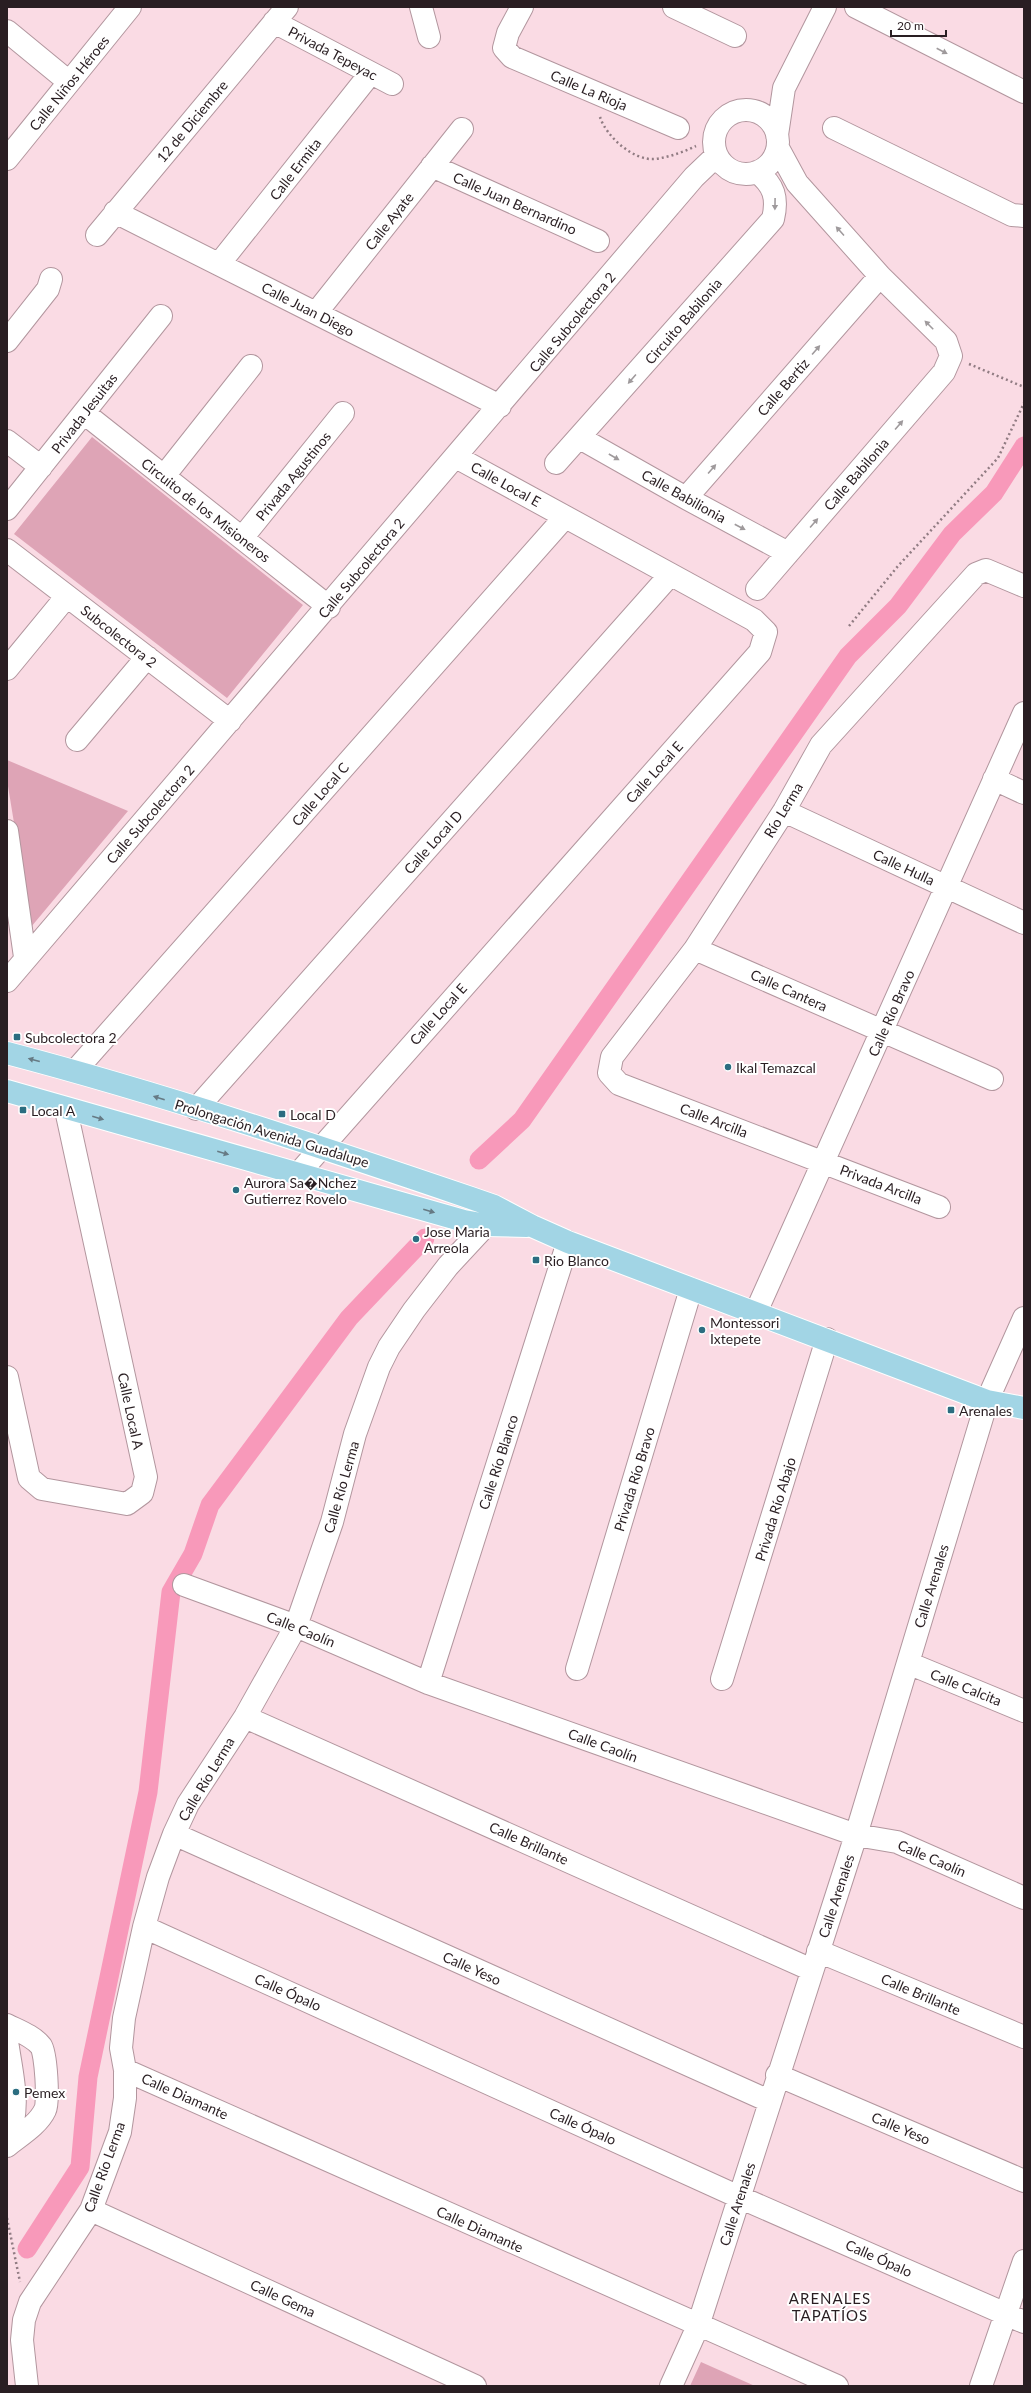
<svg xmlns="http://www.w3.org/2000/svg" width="1031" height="2393" font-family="Lato,sans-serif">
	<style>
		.green { fill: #dea4b6 }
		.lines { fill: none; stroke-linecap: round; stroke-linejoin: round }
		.canal { stroke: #f899ba; stroke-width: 19 }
		.minor-casing { stroke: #b2969e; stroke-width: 24 }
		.major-casing { stroke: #fff; stroke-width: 24 }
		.path { stroke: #917c83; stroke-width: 2.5; stroke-dasharray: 2 3; stroke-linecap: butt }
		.minor { stroke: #fff; stroke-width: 22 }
		.major { stroke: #a2d5e5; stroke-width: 22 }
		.oneway { fill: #9f9a9c }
		.oneway2 { fill: #667a84 }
		.poi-dot { fill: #2b6d80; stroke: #fff; stroke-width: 1.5 }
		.labels { text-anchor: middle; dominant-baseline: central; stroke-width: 4; stroke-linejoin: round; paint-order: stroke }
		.street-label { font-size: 14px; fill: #291e22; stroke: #fff }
		.poi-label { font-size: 14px; fill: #291e22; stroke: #fff; text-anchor: start }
		.neighbourhood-label { font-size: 15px; letter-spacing: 1px; fill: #291e22; stroke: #fff }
	</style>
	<rect width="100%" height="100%" fill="#fadbe4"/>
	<path class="green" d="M92,437L303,605L227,698L14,534Z
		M7,760L128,811L31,927L7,780Z
		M701,2362L755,2386H690Z"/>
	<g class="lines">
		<path class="canal" d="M479,1160L522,1120L848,656L898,606L952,534L994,493L1024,446
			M27,2249L80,2167L88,2077L148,1792L171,1592L193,1554L210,1505L349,1318L425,1238"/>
		<defs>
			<path id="minor" d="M421,7L429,37
				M522,7L508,33L504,48L512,57L678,128
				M674,7L735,36
				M856,7L1024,92
				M274,22L392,84
				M7,31L69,82
				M714 142a32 32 0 1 1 64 0a32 32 0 1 1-64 0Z
				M834,128L1012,215L1024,216
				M777,135L784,88L825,7
				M7,159L130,7
				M432,166L598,241
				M115,212L500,406
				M97,235L287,7
				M219,264L370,74
				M316,313L462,129
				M7,341L48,289L51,279
				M84,413L329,607
				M580,438L686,498L788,553
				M7,441L41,467
				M556,463L773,219C778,198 774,185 757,172
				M164,476L251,366
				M686,498L880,276
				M7,509L161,316
				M242,538L343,413
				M7,550L230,721
				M757,589L944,372L951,356L946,341L880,276L797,183L778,148
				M7,669L67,596
				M77,740L147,657
				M994,779L1024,793
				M784,811L1024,923
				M7,831L25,957
				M695,949L992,1079
				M7,981L694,177L716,156
				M75,1071L565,517
				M196,1109L670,575
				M298,1174L760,652L766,632L754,620L456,457
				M939,1207L619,1084L609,1073L612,1057L695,949L784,811L821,745L976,574L986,570L1024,586
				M756,1312L1024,713
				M7,1377L29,1478L42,1489L127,1504L142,1493L146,1477L66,1110
				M184,1585L296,1626L428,1683L856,1835L897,1842L1024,1898
				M908,1663L1024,1711
				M577,1669L691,1289
				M722,1679L827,1339
				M428,1683L568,1242
				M245,1717L812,1970
				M174,1834L769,2101
				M144,1927L739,2197L1024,2322
				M818,1951L1024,2037
				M7,2025C19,2031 33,2036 41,2046C46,2053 49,2102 45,2110C38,2125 19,2136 7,2146
				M7,2041C13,2083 21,2104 7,2146
				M125,2070L837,2386
				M777,2075L1024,2181
				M91,2210L475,2386
				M27,2386L22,2340L24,2320L30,2302L91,2210L120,2132L125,2098V2070L121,2048L124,2018L144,1927L158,1877L174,1834L188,1804L245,1717L296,1626L332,1522L355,1434L379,1367L389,1347L414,1310L448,1266L486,1225L493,1209
				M671,2386L698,2326L856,1835L987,1401L1024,1318
				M981,2386L1024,2261"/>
			<path id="major" d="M7,1053C163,1094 318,1146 471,1198L494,1206L532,1226L568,1242L987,1401L1024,1408
				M7,1091L464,1221L486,1225L527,1226"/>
		</defs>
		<use href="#minor" class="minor-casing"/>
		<use href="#major" class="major-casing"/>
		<path class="path" d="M600,117C606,136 633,161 655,159C670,157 683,152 696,146
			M969,364L1024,387
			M849,626L898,566L998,458L1024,403
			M7,2218L20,2282"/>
		<use href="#minor" class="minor"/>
		<use href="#major" class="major"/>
	</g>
	<defs><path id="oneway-solid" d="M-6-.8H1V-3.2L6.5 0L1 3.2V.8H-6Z"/></defs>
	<g class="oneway">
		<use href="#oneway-solid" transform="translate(942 51) rotate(27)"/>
		<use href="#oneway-solid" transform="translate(775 204) rotate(91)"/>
		<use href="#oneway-solid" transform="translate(840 231) rotate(-132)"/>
		<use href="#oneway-solid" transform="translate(929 325) rotate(-135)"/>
		<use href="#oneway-solid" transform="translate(816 350) rotate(-49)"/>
		<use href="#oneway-solid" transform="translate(632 379) rotate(131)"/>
		<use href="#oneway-solid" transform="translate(899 425) rotate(-49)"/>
		<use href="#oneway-solid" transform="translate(614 457) rotate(30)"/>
		<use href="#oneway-solid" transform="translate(712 469) rotate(-49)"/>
		<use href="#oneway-solid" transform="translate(814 523) rotate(-49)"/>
		<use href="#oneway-solid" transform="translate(740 527) rotate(28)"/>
	</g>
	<g class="oneway2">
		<use href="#oneway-solid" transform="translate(34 1060) rotate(-165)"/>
		<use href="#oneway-solid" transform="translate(159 1098) rotate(-162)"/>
		<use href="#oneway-solid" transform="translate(98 1118) rotate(16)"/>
		<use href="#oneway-solid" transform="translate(223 1153) rotate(16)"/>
		<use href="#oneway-solid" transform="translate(429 1211) rotate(16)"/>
	</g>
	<g class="poi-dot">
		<rect x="13" y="1033" width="8" height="8" rx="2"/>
		<circle cx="728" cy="1067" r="4"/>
		<rect x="19" y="1106" width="8" height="8" rx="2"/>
		<rect x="278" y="1110" width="8" height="8" rx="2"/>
		<circle cx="236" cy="1190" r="4"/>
		<circle cx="416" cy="1239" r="4"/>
		<rect x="532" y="1256" width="8" height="8" rx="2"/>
		<circle cx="702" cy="1330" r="4"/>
		<rect x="947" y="1406" width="8" height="8" rx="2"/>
		<circle cx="16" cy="2092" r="4"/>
	</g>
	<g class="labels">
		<g class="street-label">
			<text transform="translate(333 53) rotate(28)">Privada Tepeyac</text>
			<text transform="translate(69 83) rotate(-51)">Calle Niños Héroes</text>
			<text transform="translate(589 90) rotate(23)">Calle La Rioja</text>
			<text transform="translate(192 121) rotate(-50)">12 de Diciembre</text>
			<text transform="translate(295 169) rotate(-52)">Calle Ermita</text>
			<text transform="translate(515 203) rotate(24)">Calle Juan Bernardino</text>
			<text transform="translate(389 221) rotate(-52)">Calle Ayate</text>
			<text transform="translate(308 309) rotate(27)">Calle Juan Diego</text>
			<text transform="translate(683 321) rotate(-49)">Circuito Babilonia</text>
			<text transform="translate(572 322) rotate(-50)">Calle Subcolectora 2</text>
			<text transform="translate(783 387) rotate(-49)">Calle Bertiz</text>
			<text transform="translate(84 413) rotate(-52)">Privada Jesuitas</text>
			<text transform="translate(856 474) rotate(-49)">Calle Babilonia</text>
			<text transform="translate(293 476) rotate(-51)">Privada Agustinos</text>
			<text transform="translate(506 484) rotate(29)">Calle Local E</text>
			<text transform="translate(684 496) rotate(29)">Calle Babilionia</text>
			<text transform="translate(206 510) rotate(38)">Circuito de los Misioneros</text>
			<text transform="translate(361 568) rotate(-50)">Calle Subcolectora 2</text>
			<text transform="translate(119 636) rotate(38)">Subcolectora 2</text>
			<text transform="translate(654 772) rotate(-48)">Calle Local E</text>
			<text transform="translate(320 794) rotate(-49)">Calle Local C</text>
			<text transform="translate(783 810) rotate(-59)">Río Lerma</text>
			<text transform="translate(150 814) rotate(-49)">Calle Subcolectora 2</text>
			<text transform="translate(433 842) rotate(-48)">Calle Local D</text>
			<text transform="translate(904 867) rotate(25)">Calle Hulla</text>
			<text transform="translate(789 990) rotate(24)">Calle Cantera</text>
			<text transform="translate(891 1013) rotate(-66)">Calle Río Bravo</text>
			<text transform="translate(438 1014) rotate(-48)">Calle Local E</text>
			<text transform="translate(714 1120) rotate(21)">Calle Arcilla</text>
			<text transform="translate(272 1133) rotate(17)">Prolongación Avenida Guadalupe</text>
			<text transform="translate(881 1184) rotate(21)">Privada Arcilla</text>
			<text transform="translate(131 1411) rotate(78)">Calle Local A</text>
			<text transform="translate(498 1462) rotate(-72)">Calle Río Blanco</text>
			<text transform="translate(634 1479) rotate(-73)">Privada Río Bravo</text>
			<text transform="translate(341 1487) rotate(-74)">Calle Río Lerma</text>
			<text transform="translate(775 1509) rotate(-73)">Privada Río Abajo</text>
			<text transform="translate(931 1586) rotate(-73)">Calle Arenales</text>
			<text transform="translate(301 1629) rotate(22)">Calle Caolín</text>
			<text transform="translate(966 1687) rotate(22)">Calle Calcita</text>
			<text transform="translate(603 1745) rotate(20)">Calle Caolín</text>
			<text transform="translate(206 1779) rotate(-59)">Calle Río Lerma</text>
			<text transform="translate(529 1843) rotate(24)">Calle Brillante</text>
			<text transform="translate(932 1858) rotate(23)">Calle Caolín</text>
			<text transform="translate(836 1896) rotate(-72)">Calle Arenales</text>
			<text transform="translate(472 1968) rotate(24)">Calle Yeso</text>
			<text transform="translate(288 1992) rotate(24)">Calle Ópalo</text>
			<text transform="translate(921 1994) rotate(23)">Calle Brillante</text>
			<text transform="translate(185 2096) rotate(24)">Calle Diamante</text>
			<text transform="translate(583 2126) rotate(24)">Calle Ópalo</text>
			<text transform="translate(901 2128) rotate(23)">Calle Yeso</text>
			<text transform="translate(104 2167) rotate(-70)">Calle Río Lerma</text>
			<text transform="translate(737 2204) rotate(-72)">Calle Arenales</text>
			<text transform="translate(480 2229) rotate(24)">Calle Diamante</text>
			<text transform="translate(879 2258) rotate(24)">Calle Ópalo</text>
			<text transform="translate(283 2298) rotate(25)">Calle Gema</text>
		</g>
		<g class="poi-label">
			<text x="25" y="1037">Subcolectora 2</text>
			<text x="736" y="1067">Ikal Temazcal</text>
			<text x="31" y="1110">Local A</text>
			<text x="290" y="1114">Local D</text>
			<text x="244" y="1182">Aurora Sa�Nchez<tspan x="244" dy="16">Gutierrez Rovelo</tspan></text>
			<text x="424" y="1231">Jose Maria<tspan x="424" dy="16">Arreola</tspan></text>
			<text x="544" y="1260">Rio Blanco</text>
			<text x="710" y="1322">Montessori<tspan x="710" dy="16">Ixtepete</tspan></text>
			<text x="959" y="1410">Arenales</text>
			<text x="24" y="2092">Pemex</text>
		</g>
		<g class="neighbourhood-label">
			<text x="830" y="2298">ARENALES<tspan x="830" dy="17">TAPATÍOS</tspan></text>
		</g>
	</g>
	<rect width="1031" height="2393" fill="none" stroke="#291e22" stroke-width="16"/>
	<path d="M891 30v6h55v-6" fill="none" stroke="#291e22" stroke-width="2"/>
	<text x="897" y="30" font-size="12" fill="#291e22" stroke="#ffffff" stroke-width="3" paint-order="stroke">20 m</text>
</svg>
